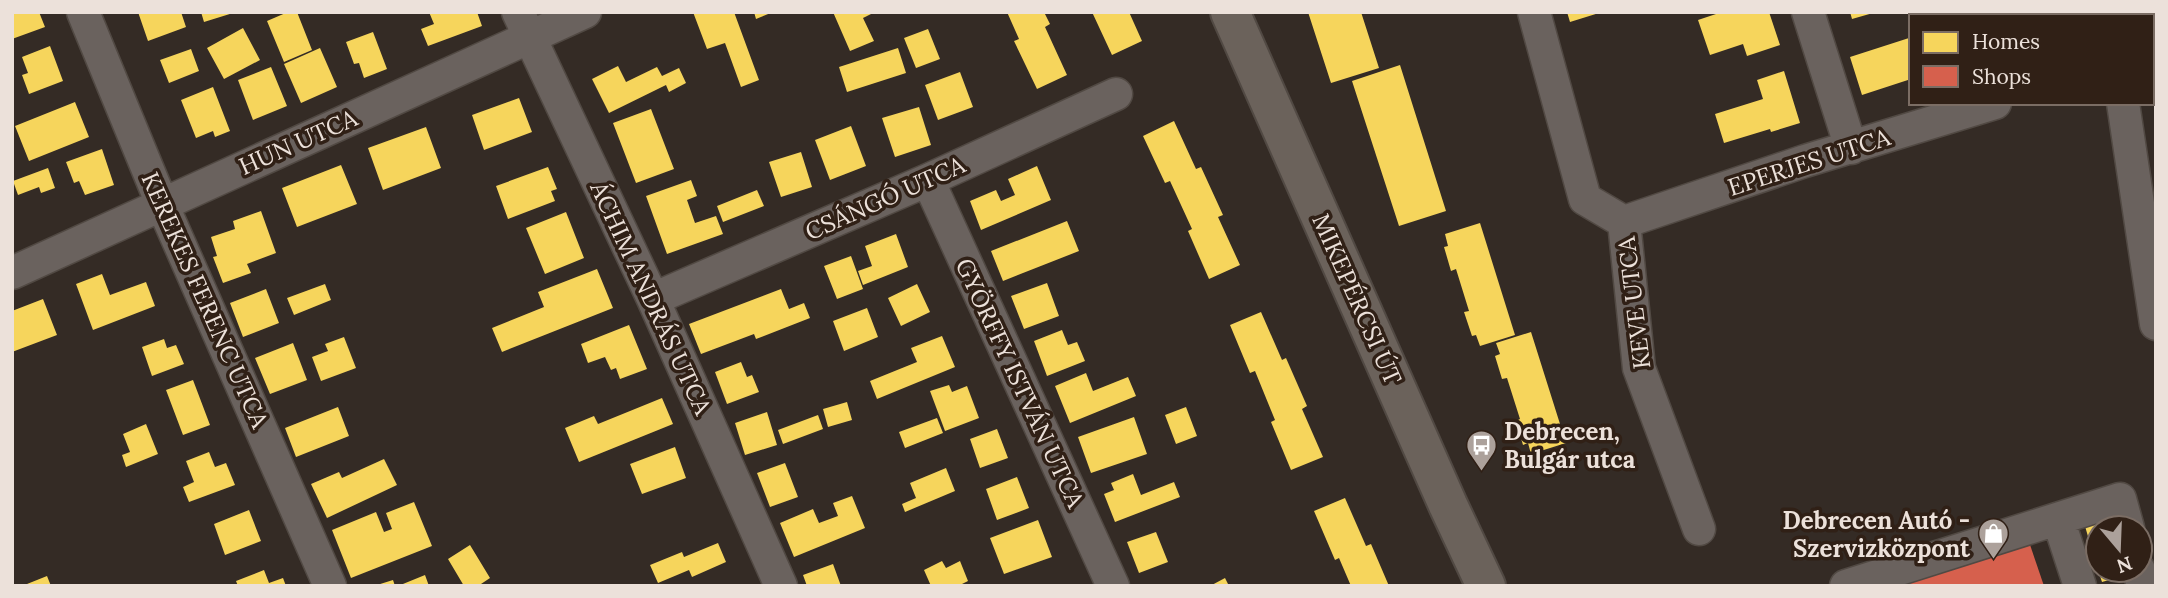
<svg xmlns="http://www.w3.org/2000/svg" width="2168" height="598" font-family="Lora,serif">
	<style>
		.homes { fill: #f6d55c }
		.shops { fill: #d6604d }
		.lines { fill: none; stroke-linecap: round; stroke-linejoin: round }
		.minor-casing { stroke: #514943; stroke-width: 35 }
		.major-casing { stroke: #514943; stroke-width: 42 }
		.minor { stroke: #6a625e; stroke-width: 32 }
		.major { stroke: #6b625b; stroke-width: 38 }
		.labels { text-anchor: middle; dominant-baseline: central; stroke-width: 7; stroke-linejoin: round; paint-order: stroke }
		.street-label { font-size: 24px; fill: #ece1da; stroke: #302016 }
		.poi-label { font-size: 24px; font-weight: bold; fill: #ece1da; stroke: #302016; text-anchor: start }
	</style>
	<rect width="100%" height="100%" fill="#342b25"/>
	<path class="homes" d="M12,12H39L45,27L12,39Z
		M138,12H181L186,27L148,41Z
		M201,12H233V13L204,22Z
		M288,12H297L312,50L284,62L267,21Z
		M429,12H477L482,26L428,46L421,29L434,24Z
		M693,12H734L759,80L741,87L725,43L707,49Z
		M754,12H773L756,19Z
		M833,12H875L863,18L874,41L850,51Z
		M1007,12H1044L1050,24L1045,27L1067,75L1037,89L1014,41L1019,39Z
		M1092,12H1129L1142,41L1112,55Z
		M1308,12H1361L1379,68L1331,83Z
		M1567,12H1599V13L1570,22Z
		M1722,12H1769L1780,45L1747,56L1743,44L1710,55L1698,20Z
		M1850,12H1873V13L1852,19Z
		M1991,12H2028L2029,16H1982Z
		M2151,12H2156V39H2154Z
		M243,28L260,60L224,79L207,48Z
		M928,29L940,59L916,68L904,38Z
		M373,32L387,69L364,78L359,63L354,64L346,42Z
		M1909,38L1911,79L1862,95L1850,57Z
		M50,46L63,81L29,94L22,75L28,73L22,57Z
		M320,48L337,87L301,103L284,64Z
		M898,48L906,73L847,92L839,67Z
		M191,49L199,71L169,83L160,60Z
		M1400,65L1446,211L1399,226L1352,81Z
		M618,66L626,82L657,67L662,76L679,68L686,83L669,92L666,85L609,113L592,79Z
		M271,67L287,106L253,120L238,80Z
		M1784,71L1800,123L1771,132L1770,129L1724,143L1715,114L1763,99L1757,80Z
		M960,72L973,107L938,120L925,85Z
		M213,87L230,131L215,137L213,131L196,138L181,100Z
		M519,98L532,132L484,150L472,115Z
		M75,102L89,137L29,161L15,126Z
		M919,107L931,145L895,157L882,118Z
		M651,109L674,169L636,183L613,123Z
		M1174,121L1196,169L1201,167L1223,215L1218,217L1240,265L1209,279L1188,231L1192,229L1170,181L1165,183L1143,136Z
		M851,126L866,166L830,180L815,140Z
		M426,127L441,168L383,190L368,148Z
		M102,149L114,185L85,195L79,181L74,183L66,162Z
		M801,152L812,187L781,197L769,162Z
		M341,165L357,204L297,227L282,188Z
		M1037,166L1051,200L981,230L970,201L996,190L1001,201L1015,195L1008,179Z
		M548,167L557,189L551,191L555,201L508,219L496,186Z
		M48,168L55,188L41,193L39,187L18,195L13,181Z
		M691,180L697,196L687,200L695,223L716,216L723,234L667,254L646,196Z
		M757,190L764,206L723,222L717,206Z
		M261,211L276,253L247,264L251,273L223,283L213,257L217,256L211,237L235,229L233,221Z
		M566,212L584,258L545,274L526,228Z
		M1067,221L1079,251L1003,281L991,251Z
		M1480,223L1515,335L1480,346L1476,335L1472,336L1464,312L1469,311L1456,269L1451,271L1444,247L1448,246L1445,234Z
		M896,234L908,267L863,285L858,271L872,266L865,246Z
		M851,256L863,289L837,299L824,266Z
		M597,269L613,308L502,352L492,328L544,307L538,292Z
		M102,274L110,295L146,282L155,306L93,330L76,284Z
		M1047,283L1059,316L1024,329L1011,296Z
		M325,284L331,300L294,315L287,298Z
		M917,284L930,312L901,326L888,298Z
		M266,289L279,323L243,337L230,303Z
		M781,289L789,309L804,303L810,318L756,339L754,334L701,354L689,324Z
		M43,299L57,335L12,352V311Z
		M867,308L878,337L844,351L833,321Z
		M1261,312L1282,360L1286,358L1307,406L1302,409L1323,457L1291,470L1271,422L1275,420L1255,371L1250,373L1230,325Z
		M629,325L647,369L620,379L616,368L611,370L605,357L588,363L581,344Z
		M1062,330L1068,345L1077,342L1085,361L1047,376L1034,341Z
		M1531,332L1566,443L1531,454L1528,443L1523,445L1516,421L1520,419L1507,378L1502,379L1495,356L1500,354L1496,343Z
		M942,336L955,367L877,399L870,381L917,362L911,348Z
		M344,337L356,368L321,381L312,357L328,351L325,344Z
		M164,339L167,348L176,345L184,364L152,376L142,347Z
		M293,343L307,380L270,394L255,358Z
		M741,362L747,377L752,375L759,392L727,404L715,372Z
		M1086,373L1093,391L1128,377L1136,396L1070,423L1055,386Z
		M193,380L210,425L183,435L166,390Z
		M949,385L952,392L967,386L979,418L945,431L930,391Z
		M662,398L673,424L579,462L565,428L594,416L598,424Z
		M847,402L852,420L828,427L823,409Z
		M338,407L349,436L296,457L285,428Z
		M1186,407L1197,436L1176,444L1165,415Z
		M767,412L777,445L745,455L735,423Z
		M818,415L823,429L783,444L778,430Z
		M1134,417L1147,454L1091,473L1078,437Z
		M937,418L943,433L905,448L899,432Z
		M146,424L158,454L126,467L122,455L130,452L123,434Z
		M997,429L1008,458L980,468L970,439Z
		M675,447L686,478L642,494L630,464Z
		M209,452L215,467L226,463L235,485L189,502L183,487L194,482L186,461Z
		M384,459L397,485L327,518L311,484L339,472L342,478Z
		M785,463L798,497L770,507L757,473Z
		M946,468L955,491L905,512L902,504L916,498L910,483Z
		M1133,474L1141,495L1174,482L1180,497L1115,522L1104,494L1114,490L1111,483Z
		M1017,477L1029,508L997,520L986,489Z
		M852,496L865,528L794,557L780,523L813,509L819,523L838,516L833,503Z
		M1345,498L1366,546L1371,544L1389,586H1351L1339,558L1335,560L1314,511Z
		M414,502L432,546L351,578L332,530L376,512L384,532L392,529L386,513Z
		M2102,509L2108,528H2098L2097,567L2082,516Z
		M249,510L261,541L225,555L214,524Z
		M1038,520L1052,557L1004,574L990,538Z
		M1156,532L1168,562L1139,573L1127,542Z
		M718,543L726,562L692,577L689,570L658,583L650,565L682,552L684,557Z
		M470,545L490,578L478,586H464L448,559Z
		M942,561L946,568L960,561L968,581L958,586H931L924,570Z
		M833,564L841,586H807L803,575Z
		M264,570L269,583L283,578L286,586H238L236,581Z
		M2098,570H2121L2123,576L2102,582Z
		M425,575L429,586H398Z
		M47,576L51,586H22Z
		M1225,578L1229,586H1210Z
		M393,580L395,586H377V585Z"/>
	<path class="shops" d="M2027,536L2044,586H1874Z"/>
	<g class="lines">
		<defs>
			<path id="minor" d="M83,12L162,204L330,586
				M518,12L653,299L781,586
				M1534,12L1585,199L1624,222L1639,368L1699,529
				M1808,12L1851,148
				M2109,12V16
				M2152,67L2156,66
				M2123,103L2156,324
				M928,180L1113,586
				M1624,222L1805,161L1995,103
				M12,273L585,12
				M653,299L928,180L1116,94
				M2058,519L2080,586
				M2139,570L2143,586
				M1846,586L2120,499L2128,528"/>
			<path id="major" d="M1230,12L1448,505L1486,586"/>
		</defs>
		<use href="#minor" class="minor-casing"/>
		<use href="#major" class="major-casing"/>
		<use href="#minor" class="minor"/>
		<use href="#major" class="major"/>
	</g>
	<defs>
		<symbol id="bus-pin" viewBox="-11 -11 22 30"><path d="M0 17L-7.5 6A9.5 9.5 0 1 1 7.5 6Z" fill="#aca19b" stroke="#302016"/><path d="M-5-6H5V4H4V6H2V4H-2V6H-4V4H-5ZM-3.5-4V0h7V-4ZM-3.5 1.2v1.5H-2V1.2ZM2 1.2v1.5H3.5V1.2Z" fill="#fff"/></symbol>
		<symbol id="shop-pin" viewBox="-11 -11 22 30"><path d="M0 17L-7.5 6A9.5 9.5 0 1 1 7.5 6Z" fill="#aca19b" stroke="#302016"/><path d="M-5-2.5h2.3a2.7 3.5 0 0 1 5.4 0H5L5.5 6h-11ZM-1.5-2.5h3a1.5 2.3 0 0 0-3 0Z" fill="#fff"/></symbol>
	</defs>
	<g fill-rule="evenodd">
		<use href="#bus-pin" x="1464" y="428" width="35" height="47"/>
		<use href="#shop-pin" x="1976" y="516" width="35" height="47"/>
	</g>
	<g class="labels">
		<g class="street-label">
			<text transform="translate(298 142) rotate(-24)">HUN UTCA</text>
			<text transform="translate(1809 162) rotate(-18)">EPERJES UTCA</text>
			<text transform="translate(885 198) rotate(-24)">CSÁNGÓ UTCA</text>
			<text transform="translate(651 298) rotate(65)">ÁCHIM ANDRÁS UTCA</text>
			<text transform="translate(1357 299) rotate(66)">MIKEPÉRCSI ÚT</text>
			<text transform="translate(205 300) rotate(66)">KEREKES FERENC UTCA</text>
			<text transform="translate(1634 303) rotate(-97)">KEVE UTCA</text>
			<text transform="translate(1020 383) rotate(65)">GYÖRFFY ISTVÁN UTCA</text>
		</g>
		<g class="poi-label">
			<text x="1504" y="431">Debrecen,<tspan x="1504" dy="28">Bulgár utca</tspan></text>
			<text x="1970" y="520" text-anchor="end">Debrecen Autó -<tspan x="1970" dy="28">Szervizközpont</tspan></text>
		</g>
	</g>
	<rect width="2168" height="598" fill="none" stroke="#ece1da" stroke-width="28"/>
	<rect x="1909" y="14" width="245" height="91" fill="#302016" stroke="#7b6d64" stroke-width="2"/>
	<rect x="1923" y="32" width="35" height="21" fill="#f6d55c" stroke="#7b6d64" stroke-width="2"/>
	<text x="1972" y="49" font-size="21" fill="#ece1da">Homes</text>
	<rect x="1923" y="66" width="35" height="21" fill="#d6604d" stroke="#7b6d64" stroke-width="2"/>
	<text x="1972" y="84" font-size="21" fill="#ece1da">Shops</text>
	<g transform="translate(2119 549) rotate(161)"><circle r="33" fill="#302016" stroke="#7b6d64" stroke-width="2"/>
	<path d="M0-5L12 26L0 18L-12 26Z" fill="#aca19b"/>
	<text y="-10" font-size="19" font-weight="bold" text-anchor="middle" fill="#ece1da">N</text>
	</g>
</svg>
